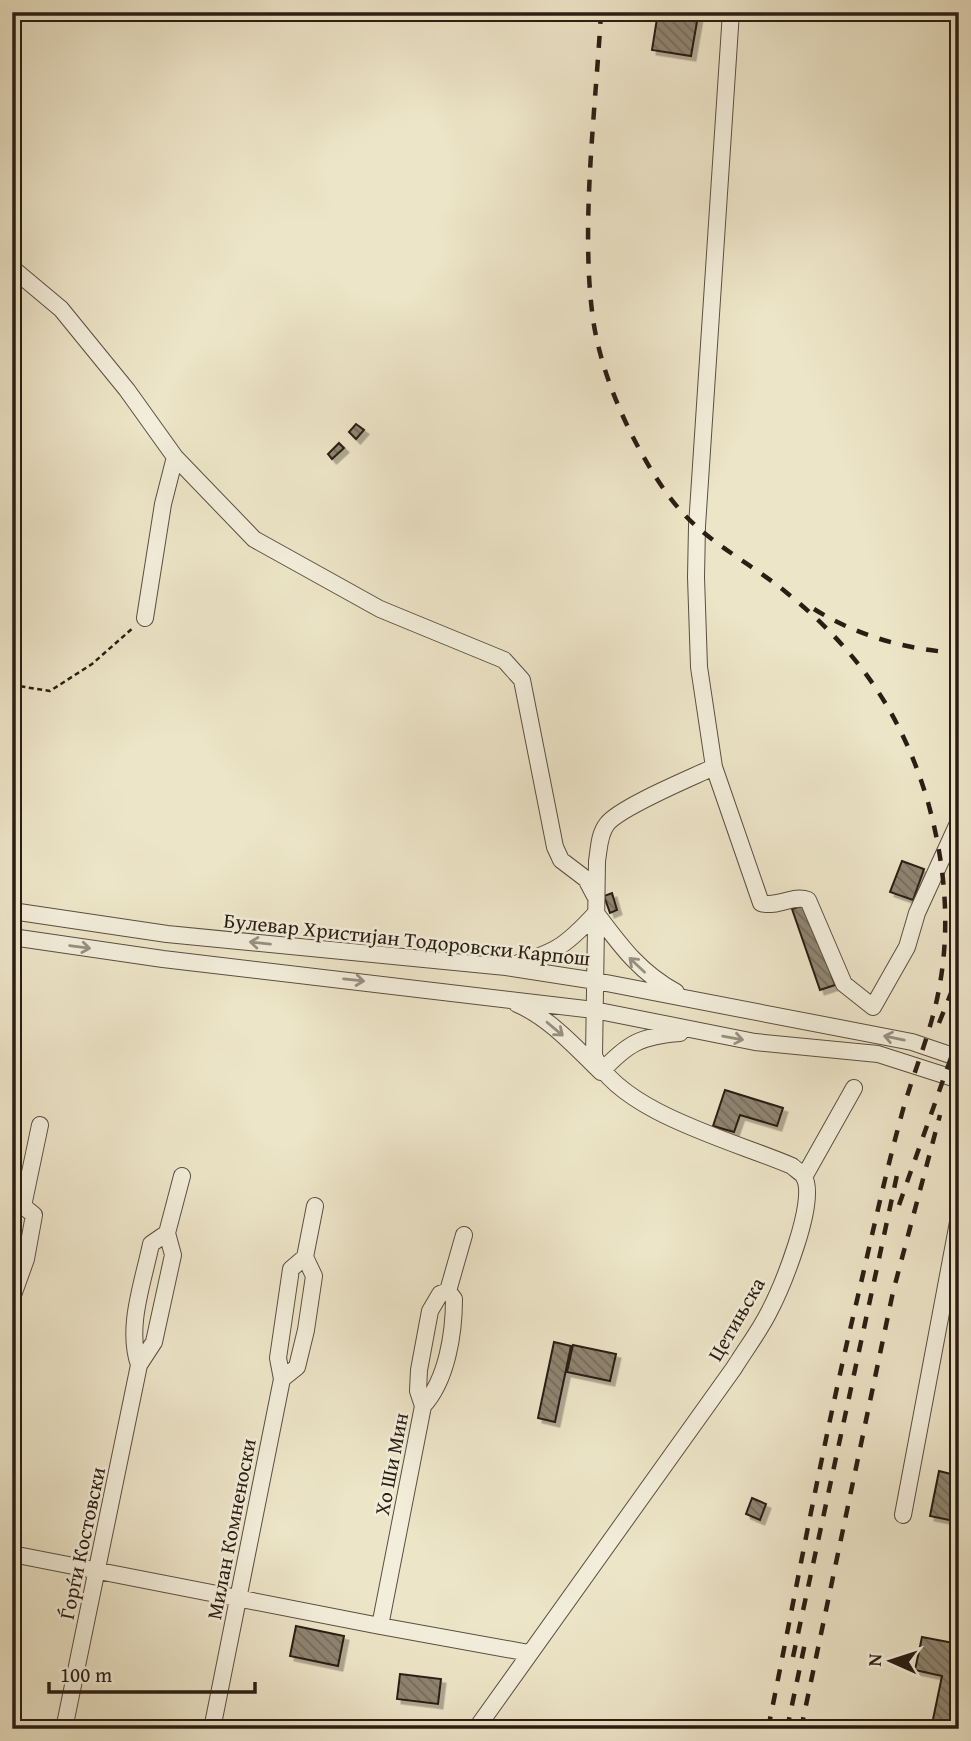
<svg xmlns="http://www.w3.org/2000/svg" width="971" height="1741" font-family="'Gentium Book Plus',serif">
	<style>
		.building { fill: url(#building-back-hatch); stroke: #2a1d13; stroke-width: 2; filter: url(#shadow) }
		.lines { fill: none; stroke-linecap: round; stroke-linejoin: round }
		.minor-casing { stroke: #5b4f40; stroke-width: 18 }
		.path { stroke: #2a1d13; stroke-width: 2.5; stroke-dasharray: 5 3.5; stroke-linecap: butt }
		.minor { stroke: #f3eedb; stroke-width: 16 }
		.rail { stroke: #2a1d13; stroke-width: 4.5; stroke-dasharray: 12 12; stroke-linecap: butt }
		.oneway { stroke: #999081 }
		.labels { text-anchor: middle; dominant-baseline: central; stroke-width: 5; stroke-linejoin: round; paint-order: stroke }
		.street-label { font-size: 21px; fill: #2a1d13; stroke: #f3eedb }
	</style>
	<defs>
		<pattern id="building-back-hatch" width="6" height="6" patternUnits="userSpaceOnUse" patternTransform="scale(1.75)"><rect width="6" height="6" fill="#8f8571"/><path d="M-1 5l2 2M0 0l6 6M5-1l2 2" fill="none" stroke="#756c5c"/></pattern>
		<filter id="shadow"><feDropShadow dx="4.5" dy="4.5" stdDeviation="0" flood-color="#0004"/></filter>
	</defs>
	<rect width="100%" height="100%" fill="#ede5c8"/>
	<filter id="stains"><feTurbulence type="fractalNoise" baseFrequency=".00286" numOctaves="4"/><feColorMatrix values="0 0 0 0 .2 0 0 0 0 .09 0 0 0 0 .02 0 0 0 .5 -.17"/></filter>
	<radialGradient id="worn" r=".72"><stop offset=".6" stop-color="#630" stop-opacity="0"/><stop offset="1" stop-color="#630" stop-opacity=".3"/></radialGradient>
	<path class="building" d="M658,12L698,16L691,56L652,50Z
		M356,424L364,430L356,439L349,432Z
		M339,443L344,448L332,459L328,454Z
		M902,861L924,869L913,900L890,892Z
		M612,893L617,910L610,913L604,896Z
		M807,904L835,985L820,990L792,909Z
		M725,1090L783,1108L777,1126L740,1115L734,1132L713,1126Z
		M554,1342L571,1346L555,1422L538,1418Z
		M573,1345L616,1354L610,1381L567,1372Z
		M939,1471L959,1476V1522L930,1516Z
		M752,1498L766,1504L760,1520L746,1514Z
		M296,1626L344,1636L338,1666L290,1656Z
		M922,1637L959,1644V1729H931L942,1676L915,1670Z
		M400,1674L441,1679L438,1704L397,1699Z"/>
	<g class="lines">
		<defs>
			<path id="minor" d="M731,12L697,526L696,577L699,667L714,767L761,903C778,908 793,894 808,900L844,984L873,1007L907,947L917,913L959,821
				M12,268L61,309L127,390L175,457L254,539L380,609L504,660L522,680L555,847L561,860L586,879L595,896
				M145,618L163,504L175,457
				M12,911L167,934L506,967L596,981L912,1042L959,1058
				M12,937L163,959L594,1010L755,1042L878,1054L959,1080
				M509,966C555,952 563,949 596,913C620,945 640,973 676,992
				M517,1004C550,1018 576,1048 601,1072C628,1043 641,1036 680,1033
				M804,1177L854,1088
				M23,1206L40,1125
				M12,1209L23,1206L34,1215L26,1259L12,1298
				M448,1291L464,1235
				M139,1365C126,1327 143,1283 151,1244L167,1233
				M282,1379L278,1358L291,1269L305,1257
				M423,1406L418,1391L419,1370L430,1311L440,1294L448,1291
				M903,1515L959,1217
				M12,1554L380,1626L423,1406C447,1380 454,1333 454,1299L448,1291
				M380,1626L529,1653
				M64,1729L139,1365L154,1342L173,1255L167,1233L182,1176
				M212,1729L282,1379L297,1367L306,1330L314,1276L305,1257L315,1206
				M476,1729L734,1368C745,1350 759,1332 769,1312C781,1289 818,1201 804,1177C802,1173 795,1169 792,1166C737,1142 621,1113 594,1056L597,861C599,849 599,834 607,824C620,807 691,778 714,767"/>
		</defs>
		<use href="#minor" class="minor-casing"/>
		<path class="path" d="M12,685L50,691L92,664L134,627"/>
		<use href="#minor" class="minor"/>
		<path class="rail" d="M601,12C596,106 581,219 592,311C597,356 615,403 636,443C652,473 671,504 696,526C724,551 758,569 787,593C859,651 904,717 929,806C948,876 952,948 932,1019C923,1052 910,1083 901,1117C883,1183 869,1250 853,1317C821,1453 796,1591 768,1729
			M814,609C857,636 908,650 959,653
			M939,1023L959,973
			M899,1205L959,1035
			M793,1657L897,1175
			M787,1729L805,1643
			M801,1729L893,1292L940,1115"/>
	</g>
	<defs><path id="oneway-shaft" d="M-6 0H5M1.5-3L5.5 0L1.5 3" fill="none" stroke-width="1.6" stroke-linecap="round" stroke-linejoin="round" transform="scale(1.75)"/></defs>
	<g class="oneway">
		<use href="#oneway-shaft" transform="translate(260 943) rotate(-174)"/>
		<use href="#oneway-shaft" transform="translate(80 947) rotate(8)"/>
		<use href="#oneway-shaft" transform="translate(637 965) rotate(-137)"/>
		<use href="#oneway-shaft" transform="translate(354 980) rotate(6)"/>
		<use href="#oneway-shaft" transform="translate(555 1029) rotate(40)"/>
		<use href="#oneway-shaft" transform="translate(733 1038) rotate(10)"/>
		<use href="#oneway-shaft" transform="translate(894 1038) rotate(-168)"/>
	</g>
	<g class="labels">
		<g class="street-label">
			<text transform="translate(407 939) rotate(6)">Булевар Христијан Тодоровски Карпош</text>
			<text transform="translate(736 1319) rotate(-60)">Цетињска</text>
			<text transform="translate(391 1464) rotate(-79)">Хо Ши Мин</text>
			<text transform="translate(231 1529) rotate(-79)">Милан Комненоски</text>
			<text transform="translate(82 1543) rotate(-78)">Ѓoрѓи Костовски</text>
		</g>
	</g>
	<rect width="971" height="1741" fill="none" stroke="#ede5c8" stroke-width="42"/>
	<rect x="14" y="14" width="943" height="1713" fill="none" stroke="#2a1d13" stroke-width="3.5"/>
	<rect x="21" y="21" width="929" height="1699" fill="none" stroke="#2a1d13" stroke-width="2"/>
	<g transform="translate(891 1661) rotate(273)" stroke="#f3eedb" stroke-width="5" paint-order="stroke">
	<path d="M0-5L12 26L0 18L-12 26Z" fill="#2a1d13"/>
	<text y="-10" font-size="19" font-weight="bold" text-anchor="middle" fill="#2a1d13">N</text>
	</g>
	<path d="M49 1682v10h206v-10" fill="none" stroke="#2a1d13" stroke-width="3.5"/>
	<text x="60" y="1682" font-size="21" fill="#2a1d13" stroke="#f3eedb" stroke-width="5" paint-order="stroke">100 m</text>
	<rect width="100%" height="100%" filter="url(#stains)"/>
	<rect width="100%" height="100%" fill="url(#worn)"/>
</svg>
